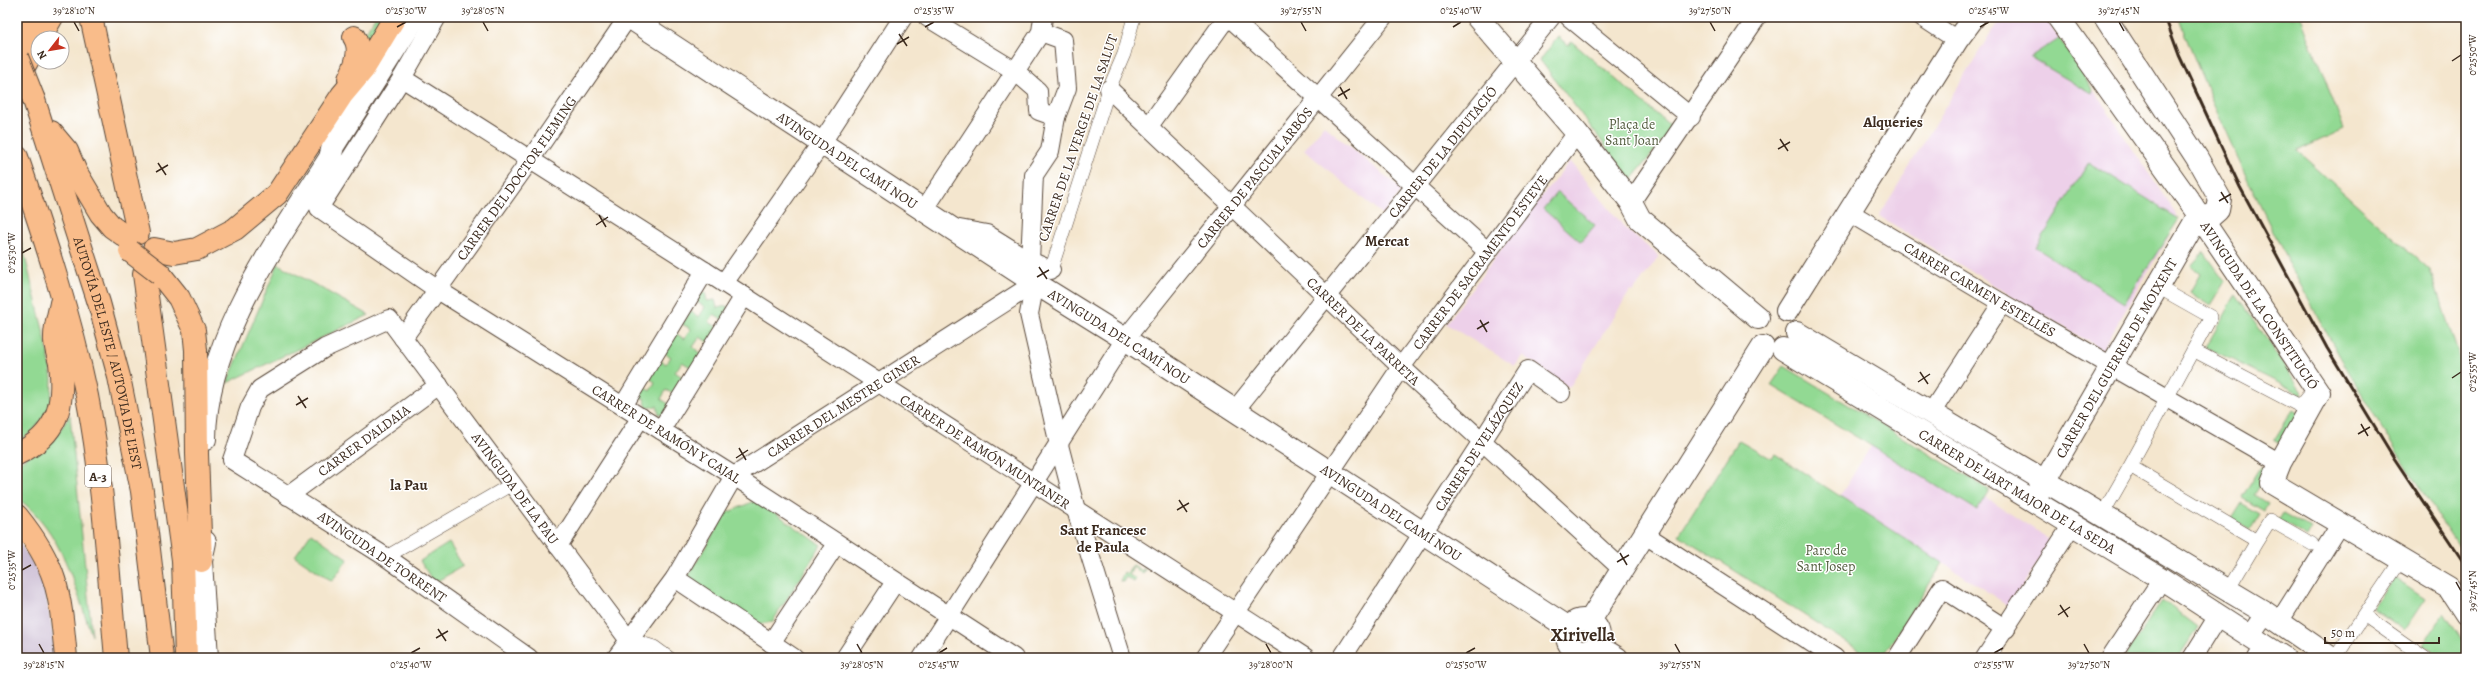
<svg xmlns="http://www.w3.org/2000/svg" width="2483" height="675" font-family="Alegreya,serif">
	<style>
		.built { fill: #edd0e9 }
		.industrial { fill: #ccbed4 }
		.green { fill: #92d993; stroke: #668258 }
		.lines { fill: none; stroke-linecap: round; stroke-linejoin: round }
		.pedestrian-casing { stroke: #574638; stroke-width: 14 }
		.minor-casing { stroke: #574638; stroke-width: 20 }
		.tertiary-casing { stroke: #574638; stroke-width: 24 }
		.trunk-casing { stroke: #574638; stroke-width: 24 }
		.motorway-casing { stroke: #574638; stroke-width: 24 }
		.pedestrian { stroke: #fff; stroke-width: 13 }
		.minor { stroke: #fff; stroke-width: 18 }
		.tertiary { stroke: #fff; stroke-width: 22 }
		.trunk { stroke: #f9bc8a; stroke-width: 22 }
		.motorway { stroke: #f9bc8a; stroke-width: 22 }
		.rail { stroke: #3b2a1e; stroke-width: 3 }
		.motorway-bridge-casing { stroke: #574638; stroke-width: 24; stroke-linecap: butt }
		.motorway-bridge { stroke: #f9bc8a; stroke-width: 22 }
		.ticks { fill: none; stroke: #3b2a1e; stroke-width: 1.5 }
		.labels { text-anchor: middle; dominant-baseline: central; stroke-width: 3; stroke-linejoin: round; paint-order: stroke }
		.shield { fill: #fff; stroke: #766a62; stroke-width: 1 }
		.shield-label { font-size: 13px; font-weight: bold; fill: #3b2a1e }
		.park-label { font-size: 14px; fill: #555f41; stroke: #fff }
		.street-label { font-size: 14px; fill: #3b2a1e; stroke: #fff }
		.neighbourhood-label { font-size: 15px; font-weight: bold; fill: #3b2a1e; stroke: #fff }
		.district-label { font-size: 18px; font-weight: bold; fill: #3b2a1e; stroke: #fff }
		.neatline { fill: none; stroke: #3b2a1e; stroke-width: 1.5 }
		.ticks-label { font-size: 10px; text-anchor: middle; fill: #3b2a1e }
	</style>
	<rect width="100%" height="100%" fill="#fff"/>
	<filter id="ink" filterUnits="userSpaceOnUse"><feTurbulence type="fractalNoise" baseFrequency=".025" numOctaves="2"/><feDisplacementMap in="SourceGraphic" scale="8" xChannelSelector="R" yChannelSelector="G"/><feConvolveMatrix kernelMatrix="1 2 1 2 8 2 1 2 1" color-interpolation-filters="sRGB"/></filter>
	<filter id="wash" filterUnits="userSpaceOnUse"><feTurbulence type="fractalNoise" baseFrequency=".012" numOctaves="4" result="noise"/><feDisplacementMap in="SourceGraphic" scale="16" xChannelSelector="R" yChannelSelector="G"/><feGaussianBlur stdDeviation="0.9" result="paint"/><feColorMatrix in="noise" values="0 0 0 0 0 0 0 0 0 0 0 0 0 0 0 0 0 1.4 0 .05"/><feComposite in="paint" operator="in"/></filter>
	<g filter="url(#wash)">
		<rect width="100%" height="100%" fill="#f4e6ce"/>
		<path class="built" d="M2007,17H2043L2047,20L2179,219L2102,350L1879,216L1993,29Z
			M1324,125L1402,190L1383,215L1304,150Z
			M1570,161L1627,230L1659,256L1633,292L1630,291L1569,388L1523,356L1515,366L1446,324L1525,217Z
			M1871,446L1977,510L1985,497L2052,541L2009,606L1840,496Z"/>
		<path class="industrial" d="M17,539L43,578L57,658H17Z"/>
		<path class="green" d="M375,17H388L364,57V35Z
			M2178,17H2301L2344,129L2297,151L2430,270L2466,377V547L2461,550C2346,380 2252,209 2178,17Z
			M1558,37L1568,45L1572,42L1673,128L1631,180L1540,60Z
			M2059,38L2093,90L2092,94L2030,57Z
			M2089,162L2179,219L2124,303L2036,248Z
			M1557,192L1595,225L1581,242L1543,209Z
			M17,224L47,346L52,379L51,406L33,431L17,442Z
			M2204,252L2225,281L2211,306L2190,292L2200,274L2191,267Z
			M278,264L369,315L227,383Z
			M705,292L707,301L715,300L717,308L727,306L729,314L724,321L714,314L709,322L719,328L709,343L700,337L693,347L702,354L692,368L682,362L675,372L685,379L675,395L666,390L661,399L670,405L665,413L659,415L657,406L647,408L644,398H636L640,385L650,391L655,382L646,376L657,358L666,364L671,357L662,351L674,332L684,339L691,329L682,324L690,311L699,317L705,307L695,301L700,293Z
			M2236,294L2301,390L2303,395L2206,347Z
			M1784,366L1989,490L1977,510L1771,385Z
			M2293,410L2302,416L2284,446L2274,440Z
			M70,415L92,636C75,588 62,529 17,498V464L54,439Z
			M1739,440L1772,459L1775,454L1943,563L1881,658H1871L1679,535Z
			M2261,467L2269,472L2254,495L2268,504L2264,511L2242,498Z
			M757,500L821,545L773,621L758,625L687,578L726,513Z
			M2241,503L2260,514L2250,530L2231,519Z
			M2283,513L2311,529L2307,537L2279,520Z
			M311,533L348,559L332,581L295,556Z
			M449,543L463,566L434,583L420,561Z
			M1133,565L1142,571L1144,568L1145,570L1143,574L1133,567L1129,575L1136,579L1134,582L1126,577L1123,582L1120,581L1124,572L1127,574Z
			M2394,578L2425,599L2404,630L2373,608Z
			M2162,600L2198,627L2178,658H2124Z
			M2444,613L2466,646V658H2443L2424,645Z"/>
	</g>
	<g filter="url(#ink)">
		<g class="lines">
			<defs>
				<path id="pedestrian" d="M1051,270L1109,89L1124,54L1134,17
					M2193,350L2300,406L2307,397
					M2130,466L2211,317L2158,287
					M2102,515L2130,466L2257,541L2270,520L2312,544
					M386,557L512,484
					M2228,590L2257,541
					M2364,615L2401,560
					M628,639L654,647L669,658
					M2335,658L2364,615L2425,658"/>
				<g id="minor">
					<path id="s1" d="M437,17L402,78L319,208L438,290L734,476L1014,658"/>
					<path d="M927,17L1015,71L1038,91L1039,111L1056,117L1050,151L1034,175L1030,261"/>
					<path d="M1229,17L1488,252"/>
					<path d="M1569,17L1691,117"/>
					<path d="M1922,17L1957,40"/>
					<path d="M1041,32L1063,40L1067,88L1056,117"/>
					<path d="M402,78L705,271"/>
					<path id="s2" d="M1109,89L1401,367L1622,569"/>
					<path d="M1149,126L1227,17"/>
					<path d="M1631,202L1757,17"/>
					<path d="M924,210L1041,32L1043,17"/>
					<path id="s3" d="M1849,212L2002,303L2280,463"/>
					<path d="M954,228L987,234L1030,261L1051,270"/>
					<path d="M724,283L817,150L903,17"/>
					<path d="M1035,283L1029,314L1059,445L1076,510L1122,658"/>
					<path id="s4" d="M744,296L1306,658"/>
					<path id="s5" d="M403,338L530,160L628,17"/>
					<path d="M623,406L705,271L744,296L661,430"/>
					<path id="s6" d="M1235,410L1551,17"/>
					<path d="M1931,413L2002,303"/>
					<path id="s7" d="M288,496L439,385"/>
					<path d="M1644,534L1835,658"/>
					<path d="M558,546L641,417"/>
					<path d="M675,578L794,658"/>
					<path d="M2279,622L2340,525"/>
					<path d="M2250,636L2266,613"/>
					<path d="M771,643L836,544"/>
					<path id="s8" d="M529,658L386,557L232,460L250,407L260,389L325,348L389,319L628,639L645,658"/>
					<path id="s9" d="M616,658L675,578L734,476L1035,283"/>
					<path d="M845,658L895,582"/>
					<path id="s10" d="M922,658L1125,339L1383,17"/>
					<path id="s11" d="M1205,658L1401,367L1577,133"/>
					<path id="s12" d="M1342,658L1528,370L1561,393"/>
					<path d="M1897,658L1942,588L2006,629"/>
					<path d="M1985,658L2072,525"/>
					<path d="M2110,658L2162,579"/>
					<path d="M2192,658L2218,616"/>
					<path d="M2257,658L2265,646"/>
				</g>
				<g id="tertiary">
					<path id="s13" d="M629,17L1035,283L1125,339L1569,628"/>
					<path d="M1477,17L1577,133L1631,202L1640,219L1758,318"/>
					<path d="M2058,17L2199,215L2210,217L2218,210L2220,199L2197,158L2105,17"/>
					<path d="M1787,311L1957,40L1974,17"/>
					<path d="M1797,333L2266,613L2331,658"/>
					<path id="s14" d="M1783,349L2162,579L2284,658"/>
					<path d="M205,439C205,338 278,240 330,158L333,146L415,17"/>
					<path id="s15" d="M2034,500L2199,215L2319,393L2280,463L2272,483L2449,588L2466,614"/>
					<path d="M205,542L201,561L207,658"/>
					<circle cx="1583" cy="636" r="16"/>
					<path d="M1589,622L1763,347"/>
					<path d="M1596,645L1617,658"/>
				</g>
				<path id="trunk" d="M17,53L37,17
					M17,516C59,568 60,594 66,658"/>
				<g id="motorway">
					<path d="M91,17L138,233"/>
					<path d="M40,38L52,17"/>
					<path d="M17,79L38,42"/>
					<path d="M349,79C355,67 362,49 354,37"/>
					<path id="s16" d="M34,100L99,303L119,377L142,491L162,658"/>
					<path d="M51,132L67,151L76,172L101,214L112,227L129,239"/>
					<path d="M17,157C44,236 70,314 87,396C104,482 108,571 116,658"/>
					<path d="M154,249L174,253L197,249L235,229L277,194L342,95L363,70L395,17"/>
					<path d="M144,274L183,560L186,658"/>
					<path d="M160,274L179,298L194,330L196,350L197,454L201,561"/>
					<path d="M17,454C58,435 65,405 60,363C58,355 54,345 55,336C55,325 59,314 61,303"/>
				</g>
			</defs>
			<use href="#pedestrian" class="pedestrian-casing"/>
			<use href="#minor" class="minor-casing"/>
			<use href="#tertiary" class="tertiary-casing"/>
			<use href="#trunk" class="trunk-casing"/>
			<use href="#motorway" class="motorway-casing"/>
			<use href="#pedestrian" class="pedestrian"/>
			<use href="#minor" class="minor"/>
			<use href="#tertiary" class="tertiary"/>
			<use href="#trunk" class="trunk"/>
			<use href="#motorway" class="motorway"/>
			<path class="rail" d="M2165,17L2179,55L2240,187L2327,348L2394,458L2466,566"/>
			<defs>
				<path id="motorway-bridge" d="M17,57L34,100
					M130,251L160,274"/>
			</defs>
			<use href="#motorway-bridge" class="motorway-bridge-casing"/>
			<use href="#motorway-bridge" class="motorway-bridge"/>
		</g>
	</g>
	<path class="ticks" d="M74,22L79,31M483,22L488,31M1301,22L1306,31M1710,22L1715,31M2119,22L2124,31M397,27L406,22M925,27L934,22M1453,27L1461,22M1980,27L1989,22M899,34L907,46M897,44L909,37M2452,61L2461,55M1340,87L1347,99M1338,96L1350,89M1780,139L1788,151M1778,149L1790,142M158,163L166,175M156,172L168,165M2221,192L2228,203M2219,201L2231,194M599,215L606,227M596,225L608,217M22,253L31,248M1039,267L1047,279M1037,277L1049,270M1480,320L1487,332M1477,329L1489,322M1920,372L1928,384M2452,378L2461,372M1918,382L1930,374M298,396L306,408M296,405L308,398M2361,424L2368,436M2358,434L2370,427M739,448L746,460M736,458L748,450M1179,500L1187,512M1177,510L1189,503M1620,553L1627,565M1617,562L1629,555M22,570L31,565M2456,582L2461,591M2060,605L2068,617M2058,615L2070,607M438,629L446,641M436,638L448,631M39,644L44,653M857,644L862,653M1266,644L1271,653M1675,644L1680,653M2084,644L2089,653M411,653L420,648M939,653L947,648M1466,653L1475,648M1994,653L2003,648"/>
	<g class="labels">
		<rect class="shield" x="85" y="465" width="26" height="22" rx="3"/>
		<g class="shield-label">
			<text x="98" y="476">A-3</text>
		</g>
		<g class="park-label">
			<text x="1632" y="124">Plaça de<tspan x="1632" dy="16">Sant Joan</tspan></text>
			<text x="1826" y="550">Parc de<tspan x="1826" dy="16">Sant Josep</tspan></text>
		</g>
		<g class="street-label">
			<text transform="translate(1078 138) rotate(-71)">CARRER DE LA VERGE DE LA SALUT</text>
			<text stroke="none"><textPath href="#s6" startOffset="331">CARRER DE LA DIPUTACIÓ</textPath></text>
			<text stroke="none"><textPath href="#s13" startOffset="261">AVINGUDA DEL CAMÍ NOU</textPath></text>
			<text stroke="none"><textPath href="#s5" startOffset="196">CARRER DEL DOCTOR FLEMING</textPath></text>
			<text stroke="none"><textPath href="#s10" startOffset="585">CARRER DE PASCUAL ARBÓS</textPath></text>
			<text stroke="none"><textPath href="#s11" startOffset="482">CARRER DE SACRAMENTO ESTEVE</textPath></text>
			<text stroke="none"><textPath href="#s3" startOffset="152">CARRER CARMEN ESTELLÉS</textPath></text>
			<text stroke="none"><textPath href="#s15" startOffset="438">AVINGUDA DE LA CONSTITUCIÓ</textPath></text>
			<text stroke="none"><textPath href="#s2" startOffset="351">CARRER DE LA PARRETA</textPath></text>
			<text stroke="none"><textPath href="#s13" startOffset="585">AVINGUDA DEL CAMÍ NOU</textPath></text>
			<text stroke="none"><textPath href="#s16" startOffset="264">AUTOVÍA DEL ESTE / AUTOVIA DE L'EST</textPath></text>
			<text stroke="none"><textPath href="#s15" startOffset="164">CARRER DEL GUERRER DE MOIXENT</textPath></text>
			<text stroke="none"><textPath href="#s9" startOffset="347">CARRER DEL MESTRE GINER</textPath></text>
			<text stroke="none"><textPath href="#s1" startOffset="639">CARRER DE RAMÓN Y CAJAL</textPath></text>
			<text stroke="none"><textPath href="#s7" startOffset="94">CARRER D'ALDAIA</textPath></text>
			<text stroke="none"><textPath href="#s12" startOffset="252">CARRER DE VELÁZQUEZ</textPath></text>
			<text stroke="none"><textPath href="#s4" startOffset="287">CARRER DE RAMÓN MUNTANER</textPath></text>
			<text stroke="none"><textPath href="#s8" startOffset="792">AVINGUDA DE LA PAU</textPath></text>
			<text stroke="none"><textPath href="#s14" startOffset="274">CARRER DE L'ART MAJOR DE LA SEDA</textPath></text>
			<text stroke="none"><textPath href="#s13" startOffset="909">AVINGUDA DEL CAMÍ NOU</textPath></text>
			<text transform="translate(382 557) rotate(34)">AVINGUDA DE TORRENT</text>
		</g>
		<g class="neighbourhood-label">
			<text x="1893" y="122">Alqueries</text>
			<text x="1387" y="241">Mercat</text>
			<text x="409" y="485">la Pau</text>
			<text x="1103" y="530">Sant Francesc<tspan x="1103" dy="17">de Paula</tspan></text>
		</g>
		<g class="district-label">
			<text x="1583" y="635">Xirivella</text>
		</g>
	</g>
	<rect width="2483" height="675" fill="none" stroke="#fff" stroke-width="44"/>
	<g transform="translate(50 50) rotate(239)"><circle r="19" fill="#ffffff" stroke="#b1aaa5"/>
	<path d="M0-3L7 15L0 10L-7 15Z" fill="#c8321e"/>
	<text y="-6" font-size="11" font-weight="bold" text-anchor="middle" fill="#3b2a1e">N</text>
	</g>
	<path d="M2325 637v6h114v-6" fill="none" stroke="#3b2a1e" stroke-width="2"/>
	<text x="2331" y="637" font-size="12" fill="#3b2a1e" stroke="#ffffff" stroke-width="3" paint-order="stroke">50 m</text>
	<rect x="22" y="22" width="2439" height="631" class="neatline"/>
	<g class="ticks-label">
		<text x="74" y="14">39°28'10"N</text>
		<text x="406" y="14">0°25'30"W</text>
		<text x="483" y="14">39°28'05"N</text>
		<text x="934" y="14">0°25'35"W</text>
		<text x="1301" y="14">39°27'55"N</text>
		<text x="1461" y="14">0°25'40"W</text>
		<text x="1710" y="14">39°27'50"N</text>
		<text x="1989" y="14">0°25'45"W</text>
		<text x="2119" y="14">39°27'45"N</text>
		<text transform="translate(2472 55) rotate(-90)" y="4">0°25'50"W</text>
		<text transform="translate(11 253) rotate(-90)" y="4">0°25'30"W</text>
		<text transform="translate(2472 372) rotate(-90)" y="4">0°25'55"W</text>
		<text transform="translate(11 570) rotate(-90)" y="4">0°25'35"W</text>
		<text transform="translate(2472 591) rotate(-90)" y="4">39°27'45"N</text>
		<text x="44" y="668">39°28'15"N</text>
		<text x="411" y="668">0°25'40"W</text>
		<text x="862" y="668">39°28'05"N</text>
		<text x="939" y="668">0°25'45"W</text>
		<text x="1271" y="668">39°28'00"N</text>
		<text x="1466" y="668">0°25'50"W</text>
		<text x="1680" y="668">39°27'55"N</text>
		<text x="1994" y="668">0°25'55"W</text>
		<text x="2089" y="668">39°27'50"N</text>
	</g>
</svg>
